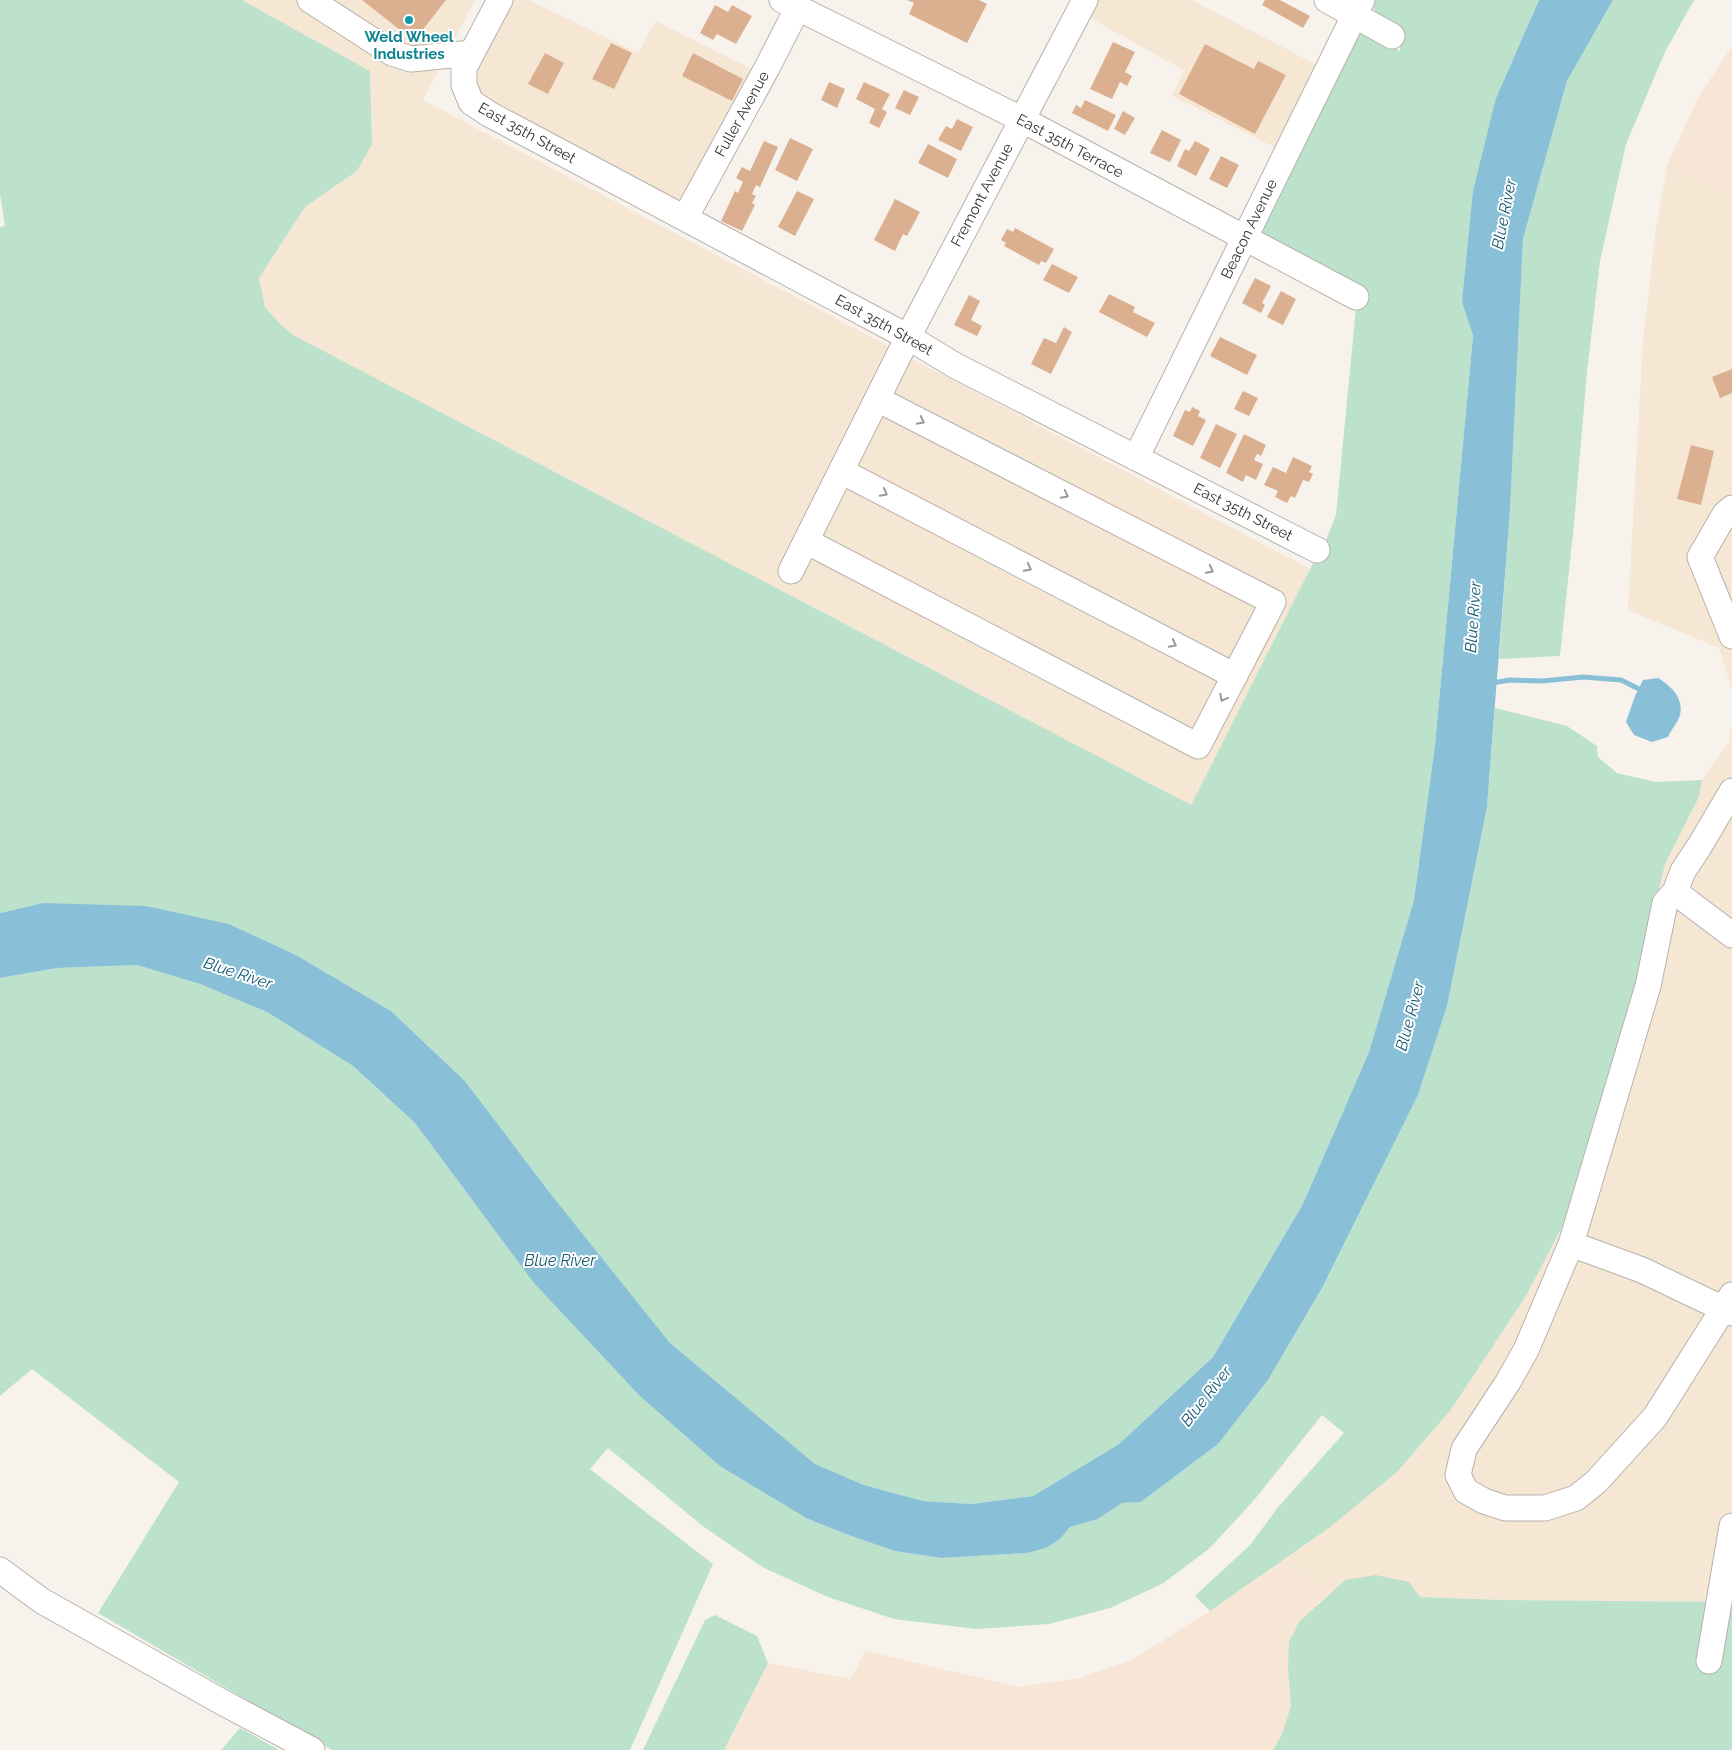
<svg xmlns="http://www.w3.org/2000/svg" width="1732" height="1750" font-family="Raleway,sans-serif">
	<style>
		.commercial { fill: #f7e6d5 }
		.industrial { fill: #f5e7d4 }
		.green { fill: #bce2cb }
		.water { fill: #89c0d8 }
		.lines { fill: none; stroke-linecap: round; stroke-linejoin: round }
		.stream { stroke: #89c0d8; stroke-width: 5 }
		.building { fill: #dbb091 }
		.minor-casing { stroke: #b7b1ad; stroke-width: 27 }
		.minor { stroke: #fff; stroke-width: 25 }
		.oneway { stroke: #9b9a99 }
		.culture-dot { fill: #0f9aa8; stroke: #fff; stroke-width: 2 }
		.labels { text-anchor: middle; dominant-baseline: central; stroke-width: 4; stroke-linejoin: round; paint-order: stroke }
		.culture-label { font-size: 15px; font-weight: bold; fill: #0d838f; stroke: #fff }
		.street-label { font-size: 15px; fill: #373433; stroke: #fff }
		.water-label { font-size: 16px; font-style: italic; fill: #105870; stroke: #fff }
	</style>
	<rect width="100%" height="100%" fill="#f8f2ed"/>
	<path class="commercial" d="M1732,46V196L1667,165L1699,96Z
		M1284,1560L1328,1595L1318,1603L1288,1669L1291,1706L1282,1734L1273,1750H724L768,1663L850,1679L866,1651L1019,1687L1079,1678L1132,1660L1210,1611Z"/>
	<path class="industrial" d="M242,0H475L423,100L1310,569L1191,805L293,335L280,325L265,307L259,278L305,207L357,171L372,144L370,71Z
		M510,0H529L638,53L656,21L754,70L684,198L677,202L477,97L472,69Z
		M1095,0H1192L1319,66L1278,149L1172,96L1184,70L1086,16Z
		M1667,165L1732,196V690L1719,648L1628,610L1643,341L1655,236Z
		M1732,721V1602L1503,1600L1420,1597L1409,1582L1345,1580L1328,1595L1284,1560L1329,1528L1397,1472L1450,1411L1526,1296L1562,1227L1629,1013L1665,864L1699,797L1702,780L1729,742Z"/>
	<path class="green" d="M0,0H242L370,71L372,144L357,171L305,207L259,278L265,307L281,325L293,335L1191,805L1310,569L1324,545L1336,515L1356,308L1264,239L1257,230L1355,34L1364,30L1400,51V27L1377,15L1372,4L1375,0H1539L1496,98L1462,302L1473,336L1435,745L1414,900L1369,1052L1303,1204L1213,1357L1119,1444L1033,1496L971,1504L923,1501L864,1485L815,1464L670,1343L550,1193L465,1081L391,1011L296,955L229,924L43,903L0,913V227L5,226L0,194Z
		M1613,0H1694L1665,52L1626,144L1600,261L1587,372L1574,524L1560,656L1499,659L1510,511L1523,239L1567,81Z
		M1495,708L1567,726L1597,746L1598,757L1617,773L1656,782L1702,780L1699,797L1665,864L1629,1013L1562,1227L1526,1296L1450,1411L1397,1472L1329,1528L1210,1611L1195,1596L1250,1545L1279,1506L1344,1433L1322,1415L1255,1499L1210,1548L1162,1584L1110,1608L1049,1624L977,1629L894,1619L828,1597L764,1568L704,1527L608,1448L590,1469L713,1564L630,1750H332L98,1613L179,1482L32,1369L0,1396V978L57,968L137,965L200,984L267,1012L353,1066L415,1123L533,1282L808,1519L851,1536L895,1551L941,1558L1027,1553L1046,1548L1060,1539L1070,1527L1098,1519L1122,1503L1141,1502L1218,1444L1268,1380L1322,1288L1418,1095L1447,1006L1487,807Z
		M1376,1575L1409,1582L1420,1597L1503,1600L1732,1602V1750H1273L1282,1734L1291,1706L1288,1669L1289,1642L1299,1622L1345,1580Z
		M715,1615L757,1636L768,1663L724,1750H643L705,1620Z
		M240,1728L279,1750H221Z"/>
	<path class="water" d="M1539,0H1613L1567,81L1523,239L1510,511L1487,807L1447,1006L1418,1095L1322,1288L1268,1380L1218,1444L1141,1502L1122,1503L1098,1519L1070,1527L1060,1539L1046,1548L1027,1553L941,1558L895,1551L851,1536L808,1519L720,1466L640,1396L533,1282L415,1123L353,1066L267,1012L200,984L137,965L57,968L0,978V913L43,903L146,906L229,924L296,955L391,1011L465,1081L550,1193L670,1343L815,1464L864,1485L923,1501L971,1504L1033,1496L1119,1444L1213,1357L1303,1204L1369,1052L1414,900L1435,745L1473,336L1462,302L1473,191L1496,98Z
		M1658,678C1671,686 1684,698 1680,715C1678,722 1671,730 1668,737L1652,742L1634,735L1626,722L1635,696L1643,680Z"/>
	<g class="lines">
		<path class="stream" d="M1492,683L1510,680L1542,681L1583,677L1621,680L1643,691"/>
	</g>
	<path class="building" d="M362,0H446L414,41Z
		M907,0H979L987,4L967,43L909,14L914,3Z
		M1265,0H1280L1310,16L1303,28L1262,5Z
		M715,5L728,12L732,5L752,16L736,44L717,34L713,40L700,33Z
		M1113,42L1135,52L1125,72L1132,76L1127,86L1120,82L1112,99L1090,89Z
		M611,43L632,53L614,89L592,79Z
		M1205,44L1254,69L1258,61L1286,75L1255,134L1179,94Z
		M545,53L564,63L548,94L528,84Z
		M693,53L743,79L732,101L682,76Z
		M829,82L845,89L837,108L821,100Z
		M864,82L890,94L882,109L887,112L879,128L869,123L875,109L856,99Z
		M904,90L919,97L910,115L895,108Z
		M1085,100L1116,115L1108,131L1072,113L1076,105L1081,108Z
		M1123,111L1135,118L1125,135L1114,129Z
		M957,119L973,127L961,151L938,140L946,126L952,129Z
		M1162,130L1181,140L1170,162L1150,153Z
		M790,138L813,149L797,181L775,170Z
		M764,141L778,147L760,187L756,185L752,194L756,196L752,203L755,205L742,231L721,221L735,191L738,193L743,182L736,178L742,167L750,171Z
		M1195,141L1210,149L1196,176L1177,166L1185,149L1189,151Z
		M928,144L957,159L948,178L918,163Z
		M1221,156L1239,165L1227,188L1209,179Z
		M797,191L814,199L795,236L778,227Z
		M895,199L920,212L907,236L903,234L895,251L874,240Z
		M1015,228L1054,249L1046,263L1041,261L1039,265L1004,246L1006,243L1001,240L1007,229L1013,232Z
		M1052,264L1078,277L1069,293L1043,280Z
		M1255,278L1271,286L1262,303L1265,305L1261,313L1242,303Z
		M1281,291L1296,299L1283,325L1267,317Z
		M1109,294L1135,307L1133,312L1155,323L1147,337L1099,312Z
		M969,295L980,301L971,320L982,326L977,336L954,325Z
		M1064,327L1072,332L1051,374L1031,364L1044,338L1056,343Z
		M1220,337L1257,355L1247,375L1210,356Z
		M1732,369V393L1720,398L1712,377Z
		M1243,391L1258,398L1249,416L1234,409Z
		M1192,407L1200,411L1198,416L1206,420L1193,446L1173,436L1185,410L1190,412Z
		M1216,424L1237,434L1220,468L1200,458Z
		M1244,434L1266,445L1261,456L1257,454L1254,460L1263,464L1256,480L1246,475L1243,482L1226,473Z
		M1691,445L1714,451L1701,505L1677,499Z
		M1293,457L1312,466L1309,472L1313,474L1309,482L1303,480L1295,498L1291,496L1287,503L1275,497L1278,491L1264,485L1273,467L1286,473Z"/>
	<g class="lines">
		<defs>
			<path id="minor" d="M310,0L392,53L411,59L472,53
				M500,0L464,68V85L471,102L489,114L908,337L956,366L1317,550
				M782,0L1021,119L1356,297
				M1327,0L1392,36
				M685,218L768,66L797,9
				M1136,458L1362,0
				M841,471L1235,676
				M1732,508L1725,514L1700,557L1732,636
				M806,541L1198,746L1273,602L877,399
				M791,571L908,337L1085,0
				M1732,791L1699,847L1683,871L1675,892L1665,903L1648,986L1571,1244L1642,1270L1732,1313
				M1675,892L1732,935
				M1571,1244L1526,1350L1508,1382L1464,1449L1458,1475L1466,1491L1484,1501L1505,1508H1545L1576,1498L1596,1482L1655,1417L1732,1295
				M0,1570L42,1601L222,1702L312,1750
				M1709,1661L1732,1526"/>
		</defs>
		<use href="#minor" class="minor-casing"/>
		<use href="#minor" class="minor"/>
	</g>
	<defs><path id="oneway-chevron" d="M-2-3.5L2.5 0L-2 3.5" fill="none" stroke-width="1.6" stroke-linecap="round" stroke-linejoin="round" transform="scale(1.25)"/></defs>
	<g class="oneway">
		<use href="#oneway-chevron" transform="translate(921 421) rotate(27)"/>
		<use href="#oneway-chevron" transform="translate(884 493) rotate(28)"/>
		<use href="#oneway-chevron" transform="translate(1065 495) rotate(27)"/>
		<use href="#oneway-chevron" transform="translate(1028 568) rotate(28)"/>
		<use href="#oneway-chevron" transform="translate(1210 570) rotate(27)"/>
		<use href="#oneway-chevron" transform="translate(1173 644) rotate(28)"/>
		<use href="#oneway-chevron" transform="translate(1223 698) rotate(118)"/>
	</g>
	<circle class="culture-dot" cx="409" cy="20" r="5"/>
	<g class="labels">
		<g class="culture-label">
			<text x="409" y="37">Weld Wheel<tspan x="409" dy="17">Industries</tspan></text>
		</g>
		<g class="street-label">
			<text transform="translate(742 114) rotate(-61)">Fuller Avenue</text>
			<text transform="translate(527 133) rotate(29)">East 35th Street</text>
			<text transform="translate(1070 146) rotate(28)">East 35th Terrace</text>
			<text transform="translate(982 195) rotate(-62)">Fremont Avenue</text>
			<text transform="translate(1249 229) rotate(-64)">Beacon Avenue</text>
			<text transform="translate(884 325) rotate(29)">East 35th Street</text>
			<text transform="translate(1243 512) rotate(27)">East 35th Street</text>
		</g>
		<g class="water-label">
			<text transform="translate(1504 214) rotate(-79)">Blue River</text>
			<text transform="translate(1473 617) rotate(-86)">Blue River</text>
			<text transform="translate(238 973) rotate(18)">Blue River</text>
			<text transform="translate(1410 1016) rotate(-75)">Blue River</text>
			<text x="560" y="1260">Blue River</text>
			<text transform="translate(1206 1396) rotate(-52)">Blue River</text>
		</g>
	</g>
</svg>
